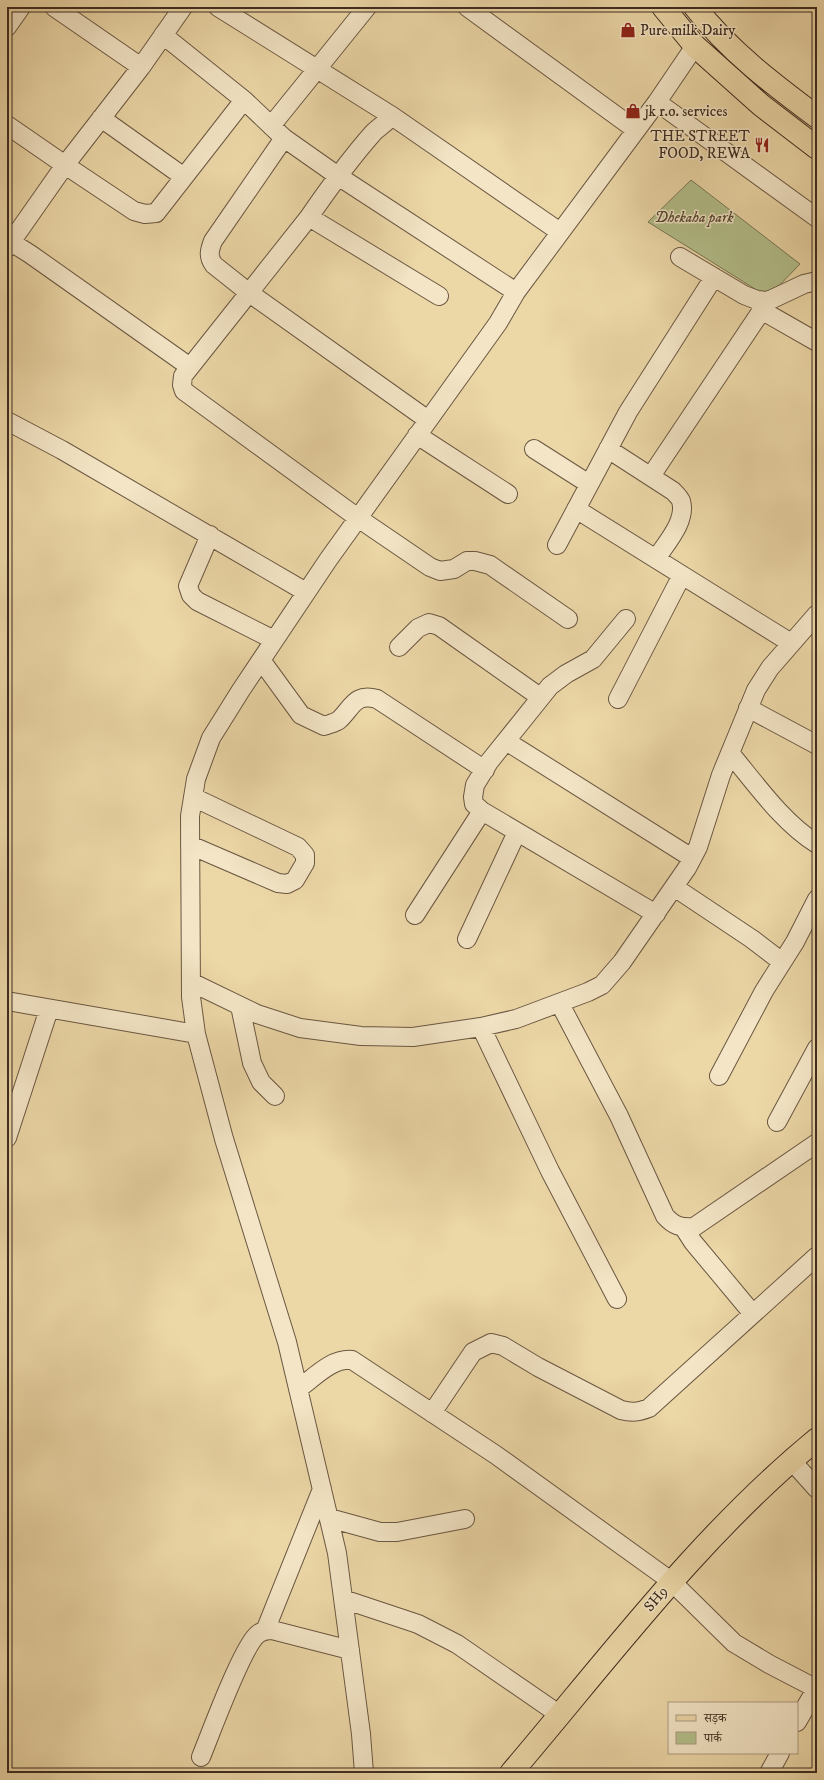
<svg xmlns="http://www.w3.org/2000/svg" width="824" height="1780" font-family="'IM FELL DW Pica','Noto Serif Devanagari',serif">
	<style>
		.green { fill: #b3bf8b; stroke: #787656 }
		.lines { fill: none; stroke-linecap: round; stroke-linejoin: round }
		.minor-casing { stroke: #6a5742; stroke-width: 20 }
		.primary-casing { stroke: #3e2c20; stroke-width: 24 }
		.minor { stroke: #f3e5c6; stroke-width: 18 }
		.primary { stroke: #ecd7a7; stroke-width: 22 }
		.labels { text-anchor: middle; dominant-baseline: central; stroke-width: 3; stroke-linejoin: round; paint-order: stroke }
		.poi-label { font-size: 15px; fill: #3e2c20; stroke: #f3e5c6; text-anchor: start }
		.park-label { font-size: 15px; font-style: italic; fill: #554935; stroke: #f3e5c6 }
		.street-label { font-size: 15px; fill: #3e2c20; stroke: #f3e5c6 }
	</style>
	<rect width="100%" height="100%" fill="#ecd7a7"/>
	<filter id="stains"><feTurbulence type="fractalNoise" baseFrequency=".005" numOctaves="4"/><feColorMatrix values="0 0 0 0 .2 0 0 0 0 .09 0 0 0 0 .02 0 0 0 .5 -.17"/></filter>
	<radialGradient id="worn" r=".72"><stop offset=".6" stop-color="#630" stop-opacity="0"/><stop offset="1" stop-color="#630" stop-opacity=".3"/></radialGradient>
	<path class="green" d="M691,180L800,264L774,291L763,294L648,222Z"/>
	<g class="lines">
		<defs>
			<path id="minor" d="M54,7L141,67
				M183,7L141,67L65,165L134,211L145,214L156,213L244,100
				M218,7L392,116
				M467,7L636,130
				M7,27L21,7
				M163,35L244,100L284,138L338,176L516,292
				M657,102L817,218
				M101,118L184,177
				M7,125L65,165L11,242L7,239
				M271,126L367,7
				M284,138L213,241C209,251 208,257 214,265L248,292L428,420
				M309,217C329,188 350,159 373,133C379,127 386,123 392,116L560,232
				M7,248L11,242L30,254L190,367
				M680,257L744,295L757,300L768,301L804,284L817,281
				M439,296L309,217L183,376L182,385L184,391L358,518L430,567L440,571L454,569L467,561H475L490,565L568,619
				M761,310L817,342
				M7,421L62,450L306,592
				M417,435L508,494
				M534,449L589,484
				M608,449L673,491C676,494 680,498 681,501C687,521 666,543 656,559
				M651,476L768,301
				M576,509L791,643
				M210,535L188,586L191,595L197,601L274,640
				M557,545L628,412L714,277
				M626,619L593,659L566,674L550,686L489,762L475,785L473,797L474,804L482,811L656,914
				M399,647L418,628L429,623L439,626L540,697
				M261,660L301,715L324,726C329,724 335,723 339,720C353,707 354,693 377,699L485,770
				M618,699L682,575
				M748,708L817,745
				M506,741L692,858
				M730,753C756,784 782,822 817,844
				M190,845L278,883L287,884L295,880L305,863V855L298,847L193,797
				M674,887L752,939L782,962
				M415,915L482,811
				M467,939L517,832
				M191,982L257,1014L300,1028L361,1036L413,1037L481,1027L516,1019L588,992L602,985L622,962L687,868L698,847L721,775L756,690L770,668L817,614
				M7,1001L196,1034
				M560,1004L619,1116L665,1216C674,1226 681,1228 694,1227L817,1143
				M240,1006L252,1063L261,1082L275,1096
				M481,1027L550,1171L617,1299
				M719,1076L764,991L795,942L817,899
				M777,1122L817,1048
				M7,1138L49,1009
				M684,1228L693,1242L753,1314
				M298,1389C314,1378 331,1358 352,1360L496,1455L671,1581L734,1643L769,1664L817,1689
				M432,1413L473,1352L491,1343L503,1346L538,1367L621,1410C632,1413 639,1412 649,1408L817,1256
				M791,1460L817,1489
				M329,1518L380,1532H397L465,1519
				M343,1599L418,1624L457,1644L560,1715
				M265,1631L322,1489
				M797,1722L816,1689
				M201,1757C210,1735 243,1645 258,1634C262,1631 267,1630 272,1630L350,1650
				M364,1773L361,1734L337,1553L287,1342L224,1139L196,1034L191,997L190,816L196,779L211,738L241,690L328,560L498,323L516,292L657,102L695,46
				M769,1773L780,1753"/>
			<path id="primary" d="M663,7L695,46L761,105L817,148
				M695,7C729,51 773,84 817,117
				M511,1773C609,1658 700,1535 817,1439"/>
		</defs>
		<use href="#minor" class="minor-casing"/>
		<use href="#primary" class="primary-casing"/>
		<use href="#minor" class="minor"/>
		<use href="#primary" class="primary"/>
	</g>
	<defs>
		<symbol id="shop-bare" viewBox="-9 -9 18 18"><path d="M-5-2.5h2.3a2.7 3.5 0 0 1 5.4 0H5L5.5 6h-11ZM-1.5-2.5h3a1.5 2.3 0 0 0-3 0Z" fill="#8f2418" stroke="#f3e5c6" stroke-width="2.5" paint-order="stroke"/></symbol>
		<symbol id="restaurant-bare" viewBox="-9 -9 18 18"><path d="M-5-6h1v4h1v-4h1v4h1v-4h1v5L-1.5 .5V6h-2V.5L-5-1ZM5-6V6H3V1.5H1.5Q1.5-4 5-6Z" fill="#8f2418" stroke="#f3e5c6" stroke-width="2.5" paint-order="stroke"/></symbol>
	</defs>
	<g fill-rule="evenodd">
		<use href="#shop-bare" x="617" y="19" width="22" height="22"/>
		<use href="#shop-bare" x="622" y="100" width="22" height="22"/>
		<use href="#restaurant-bare" x="751" y="134" width="22" height="22"/>
	</g>
	<g class="labels">
		<g class="poi-label">
			<text x="640" y="30">Pure milk Dairy</text>
			<text x="645" y="111">jk r.o. services</text>
			<text x="750" y="136" text-anchor="end">THE STREET<tspan x="750" dy="17">FOOD, REWA</tspan></text>
		</g>
		<g class="park-label">
			<text x="694" y="217">Dhekaha park</text>
		</g>
		<g class="street-label">
			<text transform="translate(656 1599) rotate(-50)">SH9</text>
		</g>
	</g>
	<rect width="824" height="1780" fill="none" stroke="#ecd7a7" stroke-width="24"/>
	<rect x="8" y="8" width="808" height="1764" fill="none" stroke="#3e2c20" stroke-width="2"/>
	<rect x="12" y="12" width="800" height="1756" fill="none" stroke="#3e2c20"/>
	<rect x="668" y="1702" width="130" height="52" fill="#f3e5c6" stroke="#ab9b84"/>
	<rect x="676" y="1715" width="20" height="6" fill="#ecd7a7" stroke="#ab9b84"/>
	<text x="704" y="1722" font-size="12" fill="#3e2c20">सड़क</text>
	<rect x="676" y="1732" width="20" height="12" fill="#b3bf8b" stroke="#ab9b84"/>
	<text x="704" y="1742" font-size="12" fill="#3e2c20">पार्क</text>
	<rect width="100%" height="100%" filter="url(#stains)"/>
	<rect width="100%" height="100%" fill="url(#worn)"/>
</svg>
